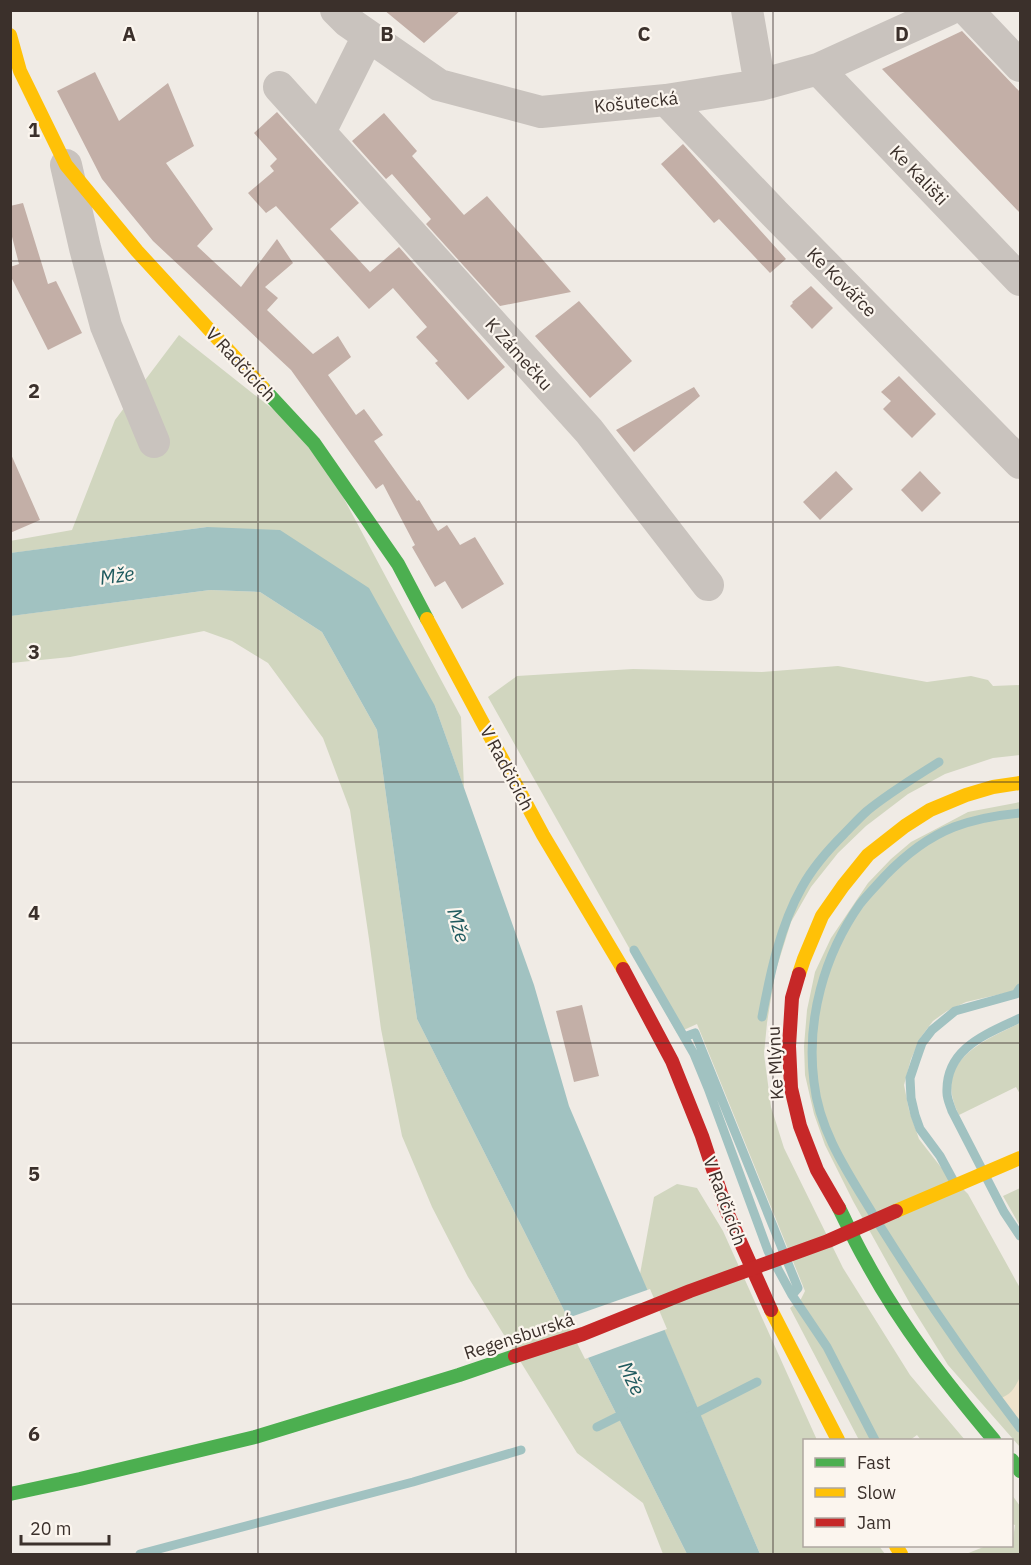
<svg xmlns="http://www.w3.org/2000/svg" width="1031" height="1565" font-family="'IBM Plex Sans',sans-serif">
	<style>
		.green { fill: #d1d6bf }
		.sand { fill: #efe3cc }
		.water { fill: #a1c2c1 }
		.pier { fill: #f0ebe5 }
		.lines { fill: none; stroke-linecap: round; stroke-linejoin: round }
		.stream { stroke: #a1c2c1; stroke-width: 9 }
		.building { fill: #c3afa7 }
		.street { stroke: #c9c3be; stroke-width: 32 }
		.fast { stroke: #4caf50; stroke-width: 14 }
		.slow { stroke: #ffc107; stroke-width: 14 }
		.jam { stroke: #c62828; stroke-width: 14 }
		.fast-bridge { stroke: #4caf50; stroke-width: 14 }
		.slow-bridge { stroke: #ffc107; stroke-width: 14 }
		.jam-bridge { stroke: #c62828; stroke-width: 14 }
		.grid { fill: none; stroke: #3b302b; stroke-width: 1.5; stroke-opacity: 0.55 }
		.labels { text-anchor: middle; dominant-baseline: central; stroke-width: 4.5; stroke-linejoin: round; paint-order: stroke }
		.street-label { font-size: 18px; fill: #3b302b; stroke: #fbf5ee }
		.water-label { font-size: 20px; font-style: italic; fill: #1f5a5e; stroke: #fbf5ee }
		.grid-label { font-size: 20px; text-anchor: middle; font-weight: bold; fill: #3b302b; stroke: #fbf5ee; stroke-width: 4.5; stroke-linejoin: round; paint-order: stroke }
	</style>
	<rect width="100%" height="100%" fill="#f0ebe5"/>
	<path class="green" d="M179,335L313,441L461,717L464,788L435,706L207,527L11,553L10,541L72,530L115,420Z
		M210,590L260,592L322,632L377,730L417,1019L687,1554H663L643,1503L577,1453L468,1277L432,1207L402,1136L381,1029L369,939L350,810L323,738L268,663L232,641L204,631L70,657L11,663L10,616Z
		M838,666L927,682L971,676L988,680L993,686L1020,685V755L993,758L945,774L908,794L866,826L838,853L811,887L791,922L775,973L767,1023L764,1054L771,1107L784,1148L843,1268L910,1375L965,1440H921L917,1435L910,1440H859L790,1308L801,1299L805,1291L697,1024L677,1033L488,697L517,676L633,669L762,672Z
		M1020,802V983L1014,991L966,1002L947,1011L933,1021L921,1037L911,1059L904,1085L909,1110L919,1139L940,1166L968,1194L1020,1288V1447L948,1365L913,1309L853,1201L825,1145L814,1114L805,1075L804,1046L807,1010L815,972L831,938L868,883L891,859L911,842L934,830L968,812Z
		M1020,1023V1094L1016,1087L959,1115C932,1061 981,1042 1020,1023Z
		M677,1184L697,1188L723,1231L817,1440H804V1546H879L885,1554H760L640,1274L654,1197Z
		M1020,1188V1226L1003,1196Z
		M1012,1495L1020,1506V1554H966L986,1546H1012L1015,1525L1012,1524Z"/>
	<path class="sand" d="M1020,1377V1428L999,1399C1012,1394 1014,1389 1020,1377Z"/>
	<path class="water" d="M207,527L280,530L369,588L435,706L534,985L569,1106L760,1554H687L417,1019L377,730L322,632L260,592L210,590L11,616L10,553Z"/>
	<path class="pier" d="M650,1289L667,1329L585,1359L565,1319Z"/>
	<g class="lines">
		<path class="stream" d="M634,950L694,1054L708,1088L768,1251L792,1295L827,1347L875,1440
			M762,1017C770,974 780,926 802,887C813,867 828,850 844,834C852,826 859,818 867,811C889,793 914,778 939,762
			M1020,1018C987,1034 945,1048 947,1093C947,1099 950,1105 952,1111L1004,1212L1020,1236
			M684,1037L695,1033L798,1288L792,1295
			M953,1180L940,1156L920,1129L915,1115L911,1098L910,1078L916,1060L922,1043L932,1030L955,1011L1016,994L1020,988
			M873,1214C848,1173 819,1131 814,1082C806,1020 824,955 860,904C867,895 876,886 884,877C904,856 926,838 954,827C975,819 998,815 1020,813
			M880,1226C924,1296 970,1363 1020,1428
			M690,1416L757,1382
			M597,1427L627,1412
			M140,1554L413,1482L521,1450"/>
	</g>
	<path class="building" d="M384,10H461L424,43Z
		M962,31L1020,92V213L882,69Z
		M95,72L119,121L168,83L194,146L166,163L213,229L197,246L241,287L277,239L293,263L265,287L278,298L267,310L313,354L338,336L351,357L328,375L356,415L364,409L383,435L374,441L417,501L419,500L438,531L447,525L460,545L475,537L504,584L462,609L445,581L435,587L412,547L415,545L383,484L376,489L291,370L153,241L102,179L57,91Z
		M277,112L359,203L330,229L370,272L399,247L505,367L468,400L435,363L438,361L416,337L427,327L393,288L369,309L276,206L266,213L248,193L274,171L270,166L277,159L254,133Z
		M384,113L417,151L412,156L464,215L487,196L571,292L500,306L426,224L431,219L392,174L386,179L352,141Z
		M683,144L786,259L770,273L719,219L714,223L661,164Z
		M23,203L48,284L56,281L82,333L48,350L10,275V267L19,264L10,229V206Z
		M811,286L833,308L812,329L790,306L793,303L792,302Z
		M579,301L632,361L590,398L535,336Z
		M899,376L936,414L912,438L883,409L891,401L881,392Z
		M694,387L700,396L634,452L616,430Z
		M10,452L40,520L10,533Z
		M836,471L853,489L820,520L803,502Z
		M920,471L941,493L922,512L901,490Z
		M582,1005L599,1076L574,1082L556,1011Z"/>
	<g class="lines">
		<path class="street" d="M336,10L347,21L439,85L541,112L666,100L760,85L818,69L948,10
			M747,10L760,85
			M967,10L1020,66
			M818,69L1020,280
			M279,87L589,431L708,585
			M666,100L774,213L1020,463
			M320,132L368,36
			M66,165L85,248L106,326L154,442"/>
		<path class="fast" d="M263,388L314,443L398,564L427,619
			M839,1208C848,1226 856,1244 866,1261C901,1326 947,1384 994,1440
			M1012,1460L1020,1471"/>
		<path class="slow" d="M10,35L20,71L66,165L137,251L263,388
			M427,619L543,835L623,969
			M799,974L804,959L822,916L843,886L868,855L905,826L930,810L966,795L993,787L1020,783
			M771,1310L838,1440
			M896,1546L901,1554"/>
		<path class="jam" d="M623,969L672,1061L702,1136L727,1212L771,1310
			M799,974L792,998L789,1046L791,1088L800,1126L817,1170L839,1208"/>
		<path class="fast-bridge" d="M10,1494L80,1479L255,1437L459,1375L515,1356"/>
		<path class="slow-bridge" d="M896,1211L1020,1158"/>
		<path class="jam-bridge" d="M515,1356L583,1334L690,1291L828,1241L896,1211"/>
	</g>
	<path class="grid" d="M258,10V1554M516,10V1554M773,10V1554M10,261H1020M10,522H1020M10,782H1020M10,1043H1020M10,1304H1020"/>
	<g class="labels">
		<g class="street-label">
			<text transform="translate(636 102) rotate(-6)">Košutecká</text>
			<text transform="translate(919 175) rotate(46)">Ke Kališti</text>
			<text transform="translate(842 282) rotate(45)">Ke Kovářce</text>
			<text transform="translate(519 354) rotate(48)">K Zámečku</text>
			<text transform="translate(241 364) rotate(47)">V Radčicích</text>
			<text transform="translate(507 768) rotate(62)">V Radčicích</text>
			<text transform="translate(775 1063) rotate(-93)">Ke Mlýnu</text>
			<text transform="translate(725 1201) rotate(70)">V Radčicích</text>
			<text transform="translate(519 1336) rotate(-18)">Regensburská</text>
		</g>
		<g class="water-label">
			<text transform="translate(117 575) rotate(-8)">Mže</text>
			<text transform="translate(459 925) rotate(74)">Mže</text>
			<text transform="translate(632 1378) rotate(64)">Mže</text>
		</g>
	</g>
	<g class="grid-label">
		<text x="129" y="41">A</text>
		<text x="387" y="41">B</text>
		<text x="644" y="41">C</text>
		<text x="902" y="41">D</text>
		<text x="34" y="137">1</text>
		<text x="34" y="398">2</text>
		<text x="34" y="659">3</text>
		<text x="34" y="920">4</text>
		<text x="34" y="1181">5</text>
		<text x="34" y="1441">6</text>
	</g>
	<rect width="1031" height="1565" fill="none" stroke="#3b302b" stroke-width="24"/>
	<rect x="803" y="1439" width="210" height="108" fill="#fbf5ee" stroke="#aea6a0" stroke-width="1.5"/>
	<rect x="815" y="1458" width="30" height="9" fill="#4caf50" stroke="#aea6a0" stroke-width="1.5"/>
	<text x="857" y="1469" font-size="18" fill="#3b302b">Fast</text>
	<rect x="815" y="1488" width="30" height="9" fill="#ffc107" stroke="#aea6a0" stroke-width="1.5"/>
	<text x="857" y="1499" font-size="18" fill="#3b302b">Slow</text>
	<rect x="815" y="1518" width="30" height="9" fill="#c62828" stroke="#aea6a0" stroke-width="1.5"/>
	<text x="857" y="1529" font-size="18" fill="#3b302b">Jam</text>
	<path d="M21 1535v9h88v-9" fill="none" stroke="#3b302b" stroke-width="3"/>
	<text x="30" y="1535" font-size="18" fill="#3b302b" stroke="#fbf5ee" stroke-width="4.5" paint-order="stroke">20 m</text>
</svg>
